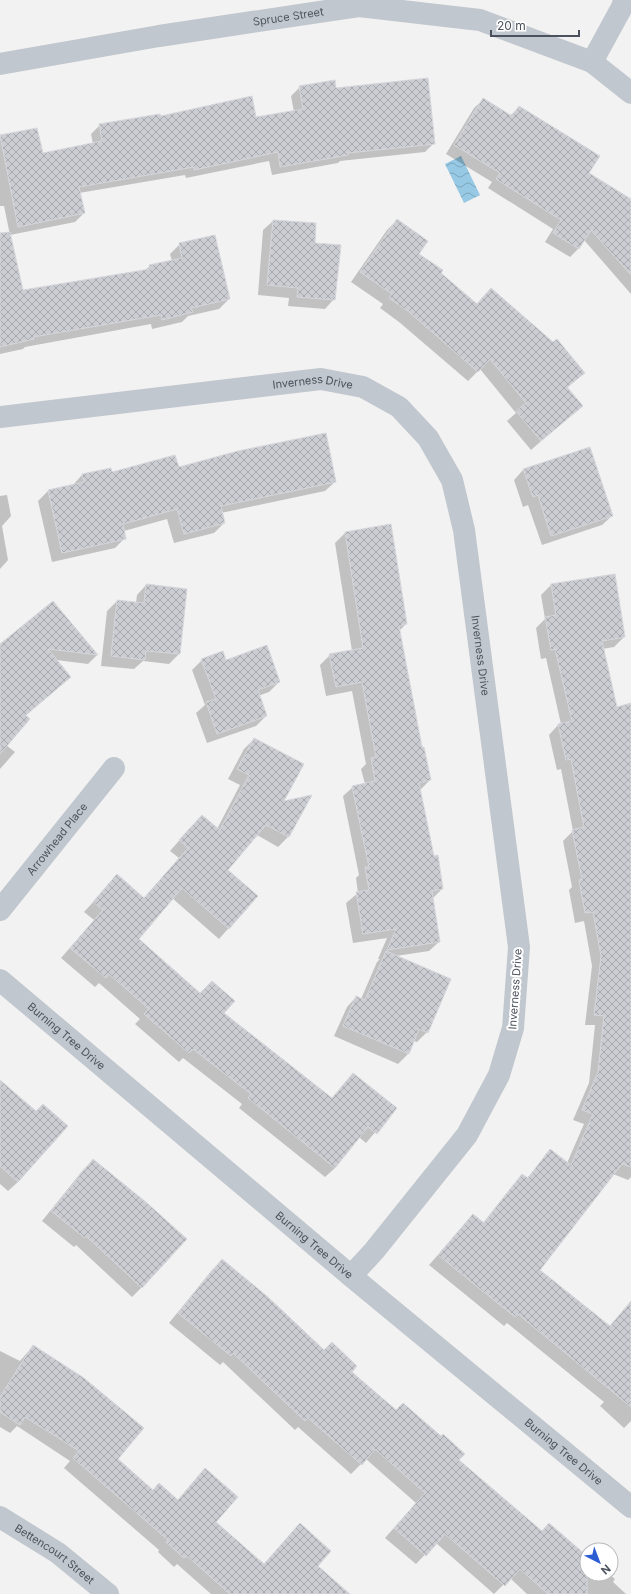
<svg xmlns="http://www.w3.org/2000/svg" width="631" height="1594" font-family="Inter,sans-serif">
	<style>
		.water { fill: url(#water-waves) }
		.shadow { fill: #0003 }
		.building { fill: url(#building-cross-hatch); stroke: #d6d7dc }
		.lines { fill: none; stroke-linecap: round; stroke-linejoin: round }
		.street { stroke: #c1c7ce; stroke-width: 22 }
		.labels { text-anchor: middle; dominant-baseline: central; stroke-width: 4; stroke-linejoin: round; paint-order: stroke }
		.street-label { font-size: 11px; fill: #4b525d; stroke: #fff }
	</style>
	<defs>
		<pattern id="water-waves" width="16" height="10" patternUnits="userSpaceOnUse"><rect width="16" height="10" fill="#97c9e4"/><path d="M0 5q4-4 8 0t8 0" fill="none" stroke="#7da6bc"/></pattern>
		<pattern id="building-cross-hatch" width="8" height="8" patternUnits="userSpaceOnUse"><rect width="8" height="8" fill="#cccdd3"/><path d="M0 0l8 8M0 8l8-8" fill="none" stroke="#a8a9ae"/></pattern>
	</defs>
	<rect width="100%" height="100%" fill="#f3f2f2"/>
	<path class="water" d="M461,156L480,195L464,203L445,164Z"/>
	<path class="shadow" d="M300,87L336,89L434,143L425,152L340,161L338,163L272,175L269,161L186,178L185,175L79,193L84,213L75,222L10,235L4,206H0V136L37,129L42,154L93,144L91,134L100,125L160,117L256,119L294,112L291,96Z
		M483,100L511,115L519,107L588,174L631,202V294L584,240L578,249L570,257L545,242L553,229L488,188L492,182L446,154L474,108Z
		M397,220L417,254L476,305L491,289L584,373L567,388L581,406L531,450L507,421L516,413L480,369L468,381L399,322L380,308L383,304L351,282L387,230Z
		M273,221L313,244L334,299L325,309L288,306L289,298L258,295L263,230Z
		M180,244L229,299L219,309L188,316L182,322L152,329L151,324L25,347L23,349L0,354V268L22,292L145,270L150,266L172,261L170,254Z
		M178,469L335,482L325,491L221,513L224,523L214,533L174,543L167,519L124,531L125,538L115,548L52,562L38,501L48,491L72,486L82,475Z
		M523,470L612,516L602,525L542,545L528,505L523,507L514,480Z
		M7,495L11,516L2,526L8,560L0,569V496Z
		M390,525L406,624L399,631L422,748L430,780L420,790L433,857L442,889L432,899L439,942L429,951L396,956L427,1032L417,1042L413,1041L408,1054L398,1064L334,1036L347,1007L356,997L361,999L377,962L380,959H378L387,938L353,943L346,903L358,893L356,878L359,875L343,796L353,787L365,784L361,769L366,764L352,691L326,696L320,665L330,655L352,651L335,543L345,533Z
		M614,575L624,637L614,647L602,649L616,708L631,720V1177L628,1180L613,1174L539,1270L609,1327L622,1312L631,1319V1421L624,1428L600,1406L604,1402L507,1323L504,1326L429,1265L473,1215L483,1223L513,1185L522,1175L527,1178L551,1151L567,1163L584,1124L573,1120L589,1083L595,1025H585L592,966L584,921L575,923L569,890L572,887L563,841L573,831L561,769L557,770L549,735L558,725L561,724L546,658L541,659L536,628L545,619L541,595L551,585Z
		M146,585L179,654L169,664L143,661L134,669L101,666L107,611L117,601L136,603L137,595Z
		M53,602L97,655L88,664L56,660L70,677L25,716L6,745L15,752L0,769V646Z
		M202,660L226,661L279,682L269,692L258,696L266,716L256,726L207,743L196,713L205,705L192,670Z
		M254,739L282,802L310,796L288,837L278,847L257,835L226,870L257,896L219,939L172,898L137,939L223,1014L331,1099L353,1074L396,1108L366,1143L359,1137L335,1168L325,1177L239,1108L242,1104L183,1058L179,1062L135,1024L140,1019L99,983L95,987L61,958L94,920L84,912L117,876L144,899L179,858L170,851L192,826L217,829L240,785L228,779L244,749Z
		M0,1081L18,1182L8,1191L0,1184Z
		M93,1160L142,1287L132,1297L76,1245L74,1247L42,1221L83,1170Z
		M222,1261L324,1351L458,1460L541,1532L587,1557V1574H609L615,1579L613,1582L626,1594H527L510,1578L494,1594L436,1543L416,1564L385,1538L416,1503L366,1459L351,1474L298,1427L295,1430L223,1362L220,1365L169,1323L212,1270Z
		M33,1346L116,1459L153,1491L177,1501L196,1479L215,1522L263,1565L316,1566L348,1594H211L177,1564L174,1567L158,1552L159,1550L64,1468L70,1461L17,1426L10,1433L0,1427V1351L20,1361Z"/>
	<path class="building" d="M428,78L435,144L348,153V155L280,167L278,152L194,170V167L79,187L85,213L18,227L0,135L37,128L43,153L102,141L99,124L160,114L161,116L252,96L256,117L303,109L299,86L335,80L336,88Z
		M483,98L512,116L519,106L600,156L589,173L631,199V275L591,230L579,249L553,233L561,220L496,179L500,173L454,145Z
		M397,219L428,241L419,254L443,270L441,273L477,304L491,288L553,342L557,339L585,373L567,387L583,406L541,441L516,411L526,403L490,359L478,372L409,312L389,298L392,294L360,272Z
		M273,220L316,223L315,243L341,245L335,300L297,297L298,288L267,285Z
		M10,232L23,290L150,269L149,265L182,258L179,243L215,235L230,299L191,308L193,312L162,320L161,315L33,337L34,339L0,347V233Z
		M326,433L336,482L221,506L225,523L184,534L177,509L123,524L126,539L62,553L48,490L84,482L82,474L111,468L112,472L175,455L179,467L238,451Z
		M590,447L613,516L551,536L538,495L533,497L523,469Z
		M391,524L407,624L399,626L422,747H424L431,780L419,783L434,856L438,855L443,889L432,891L440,942L387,950L396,929L363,934L356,892L369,890L365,867H369L352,786L375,781L371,758L376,757L362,682L336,687L329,654L363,648L345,532Z
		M615,574L625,637L602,641L617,707L631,703V1167L622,1164L540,1270L610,1326L631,1301V1407L518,1314L515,1317L438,1255L473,1214L484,1223L522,1174L528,1178L550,1149L571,1165L593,1114L582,1110L598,1072L604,1016L594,1015L601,956L593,912L585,913L579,880L582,879L572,830L584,827L571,759L566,760L558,724L572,721L555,649L551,650L545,617L556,615L551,584Z
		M146,584L187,589L180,654L146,651L145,660L111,656L117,600L144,603Z
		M53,601L98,655L48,649L71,677L26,715L30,719L0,754V644Z
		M267,645L280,682L258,690L267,716L217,734L206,702L216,699L201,659L223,651L226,660Z
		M254,738L304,764L284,801L312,795L289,837L266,825L228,870L258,896L229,929L182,888L139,939L200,993L212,981L235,1001L224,1013L332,1098L353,1073L397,1108L377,1134L368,1127L335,1168L248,1098L251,1094L193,1049L189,1053L144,1014L149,1009L109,974L106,978L70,948L103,910L93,902L117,874L144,898L188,848L179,840L202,815L220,830L249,775L237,769Z
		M386,951L451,979L428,1033L419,1029L409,1054L343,1026L356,996L365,1000Z
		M0,1080L36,1111L43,1104L68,1126L18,1182L0,1166Z
		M93,1159L147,1203L187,1239L142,1288L86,1236L85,1238L51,1211Z
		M222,1259L268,1297L324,1350L332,1342L357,1366L352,1372L396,1410L403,1403L441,1436L443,1434L465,1454L459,1460L542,1531L549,1523L587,1556V1594H548L520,1569L505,1586L445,1534L426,1556L394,1528L425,1493L375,1449L362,1465L308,1418L305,1421L233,1353L231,1356L178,1313Z
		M33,1345L84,1378L144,1428L118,1459L153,1490L159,1483L178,1500L205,1468L238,1497L216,1522L264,1564L300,1523L331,1551L318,1566L350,1594H230L187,1556L184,1558L166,1542L168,1540L73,1458L79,1451L25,1417L20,1425L0,1412V1397Z"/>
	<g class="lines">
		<g class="street">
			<path d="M592,62L622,7L624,0"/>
			<path id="s1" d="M0,64L159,36L359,6L480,20L592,62L631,93"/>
			<path id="s2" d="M0,417L321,379L363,387L399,407L428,438L452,480L464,530L519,947L513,1028L499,1075L467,1135L374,1251L351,1276"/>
			<path id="s3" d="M0,910L114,768"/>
			<path id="s4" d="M0,980L351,1276L631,1507"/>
			<path id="s5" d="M0,1517L58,1553L108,1594"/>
		</g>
	</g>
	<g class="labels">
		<g class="street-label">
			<text stroke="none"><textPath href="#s1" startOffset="292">Spruce Street</textPath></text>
			<text stroke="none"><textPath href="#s2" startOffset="315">Inverness Drive</textPath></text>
			<text stroke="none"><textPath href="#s2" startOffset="676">Inverness Drive</textPath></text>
			<text stroke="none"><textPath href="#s3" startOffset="91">Arrowhead Place</textPath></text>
			<text transform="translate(515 989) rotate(-86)">Inverness Drive</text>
			<text stroke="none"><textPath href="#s4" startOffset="87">Burning Tree Drive</textPath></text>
			<text stroke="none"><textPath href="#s4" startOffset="411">Burning Tree Drive</textPath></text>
			<text stroke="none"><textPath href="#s4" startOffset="735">Burning Tree Drive</textPath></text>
			<text stroke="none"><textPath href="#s5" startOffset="66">Bettencourt Street</textPath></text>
		</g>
	</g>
	<g transform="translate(599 1562) rotate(138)"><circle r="19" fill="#ffffff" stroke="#b7babe"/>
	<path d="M0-3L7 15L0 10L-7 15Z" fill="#2d5dd2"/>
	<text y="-6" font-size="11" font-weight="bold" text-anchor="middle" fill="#4b525d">N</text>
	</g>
	<path d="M491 30v6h88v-6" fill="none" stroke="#4b525d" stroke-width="2"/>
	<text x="497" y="30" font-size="12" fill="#4b525d" stroke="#ffffff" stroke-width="3" paint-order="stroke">20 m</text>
</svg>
